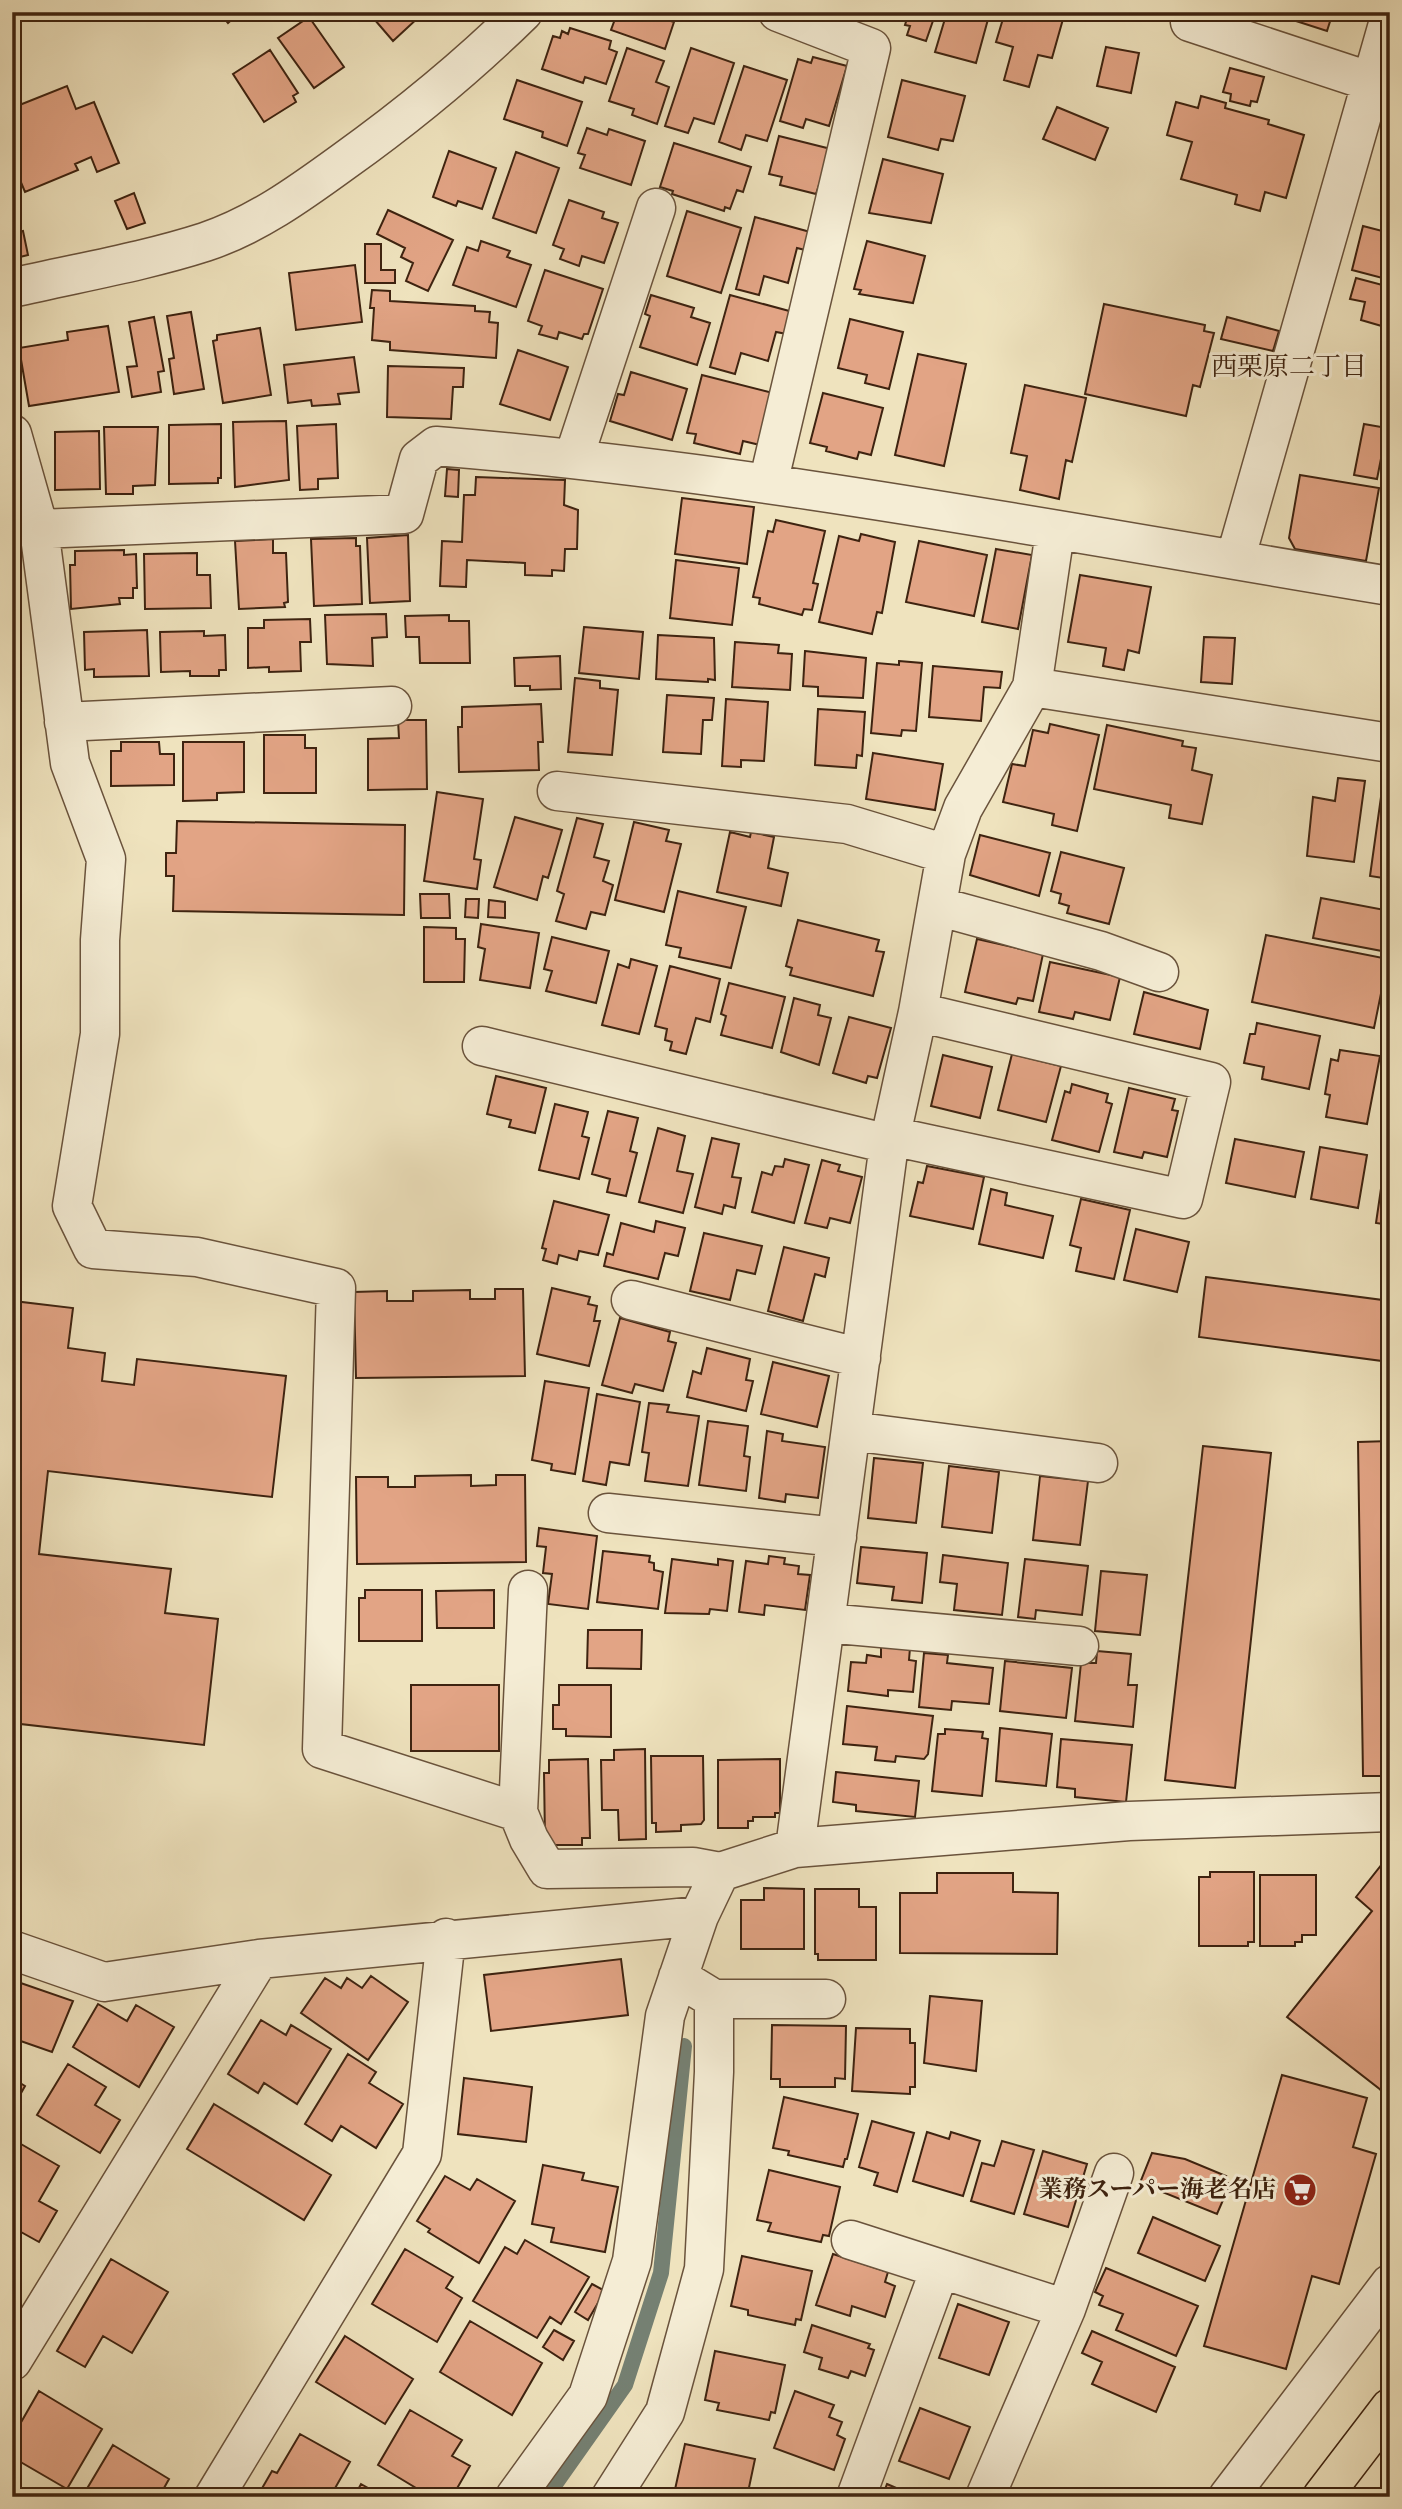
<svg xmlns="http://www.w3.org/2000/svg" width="1402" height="2509" font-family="'Libre Bodoni','Noto Serif JP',serif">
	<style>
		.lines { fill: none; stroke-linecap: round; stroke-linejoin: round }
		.stream { stroke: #758072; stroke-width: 16 }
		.building { fill: #e2a485; stroke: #3e2310; stroke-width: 2 }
		.minor-casing { stroke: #6a533c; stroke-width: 41 }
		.highway-casing { stroke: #3e2310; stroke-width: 41 }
		.minor { stroke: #f5edd5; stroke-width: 38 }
		.highway { stroke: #efe3be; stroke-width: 38 }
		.labels { text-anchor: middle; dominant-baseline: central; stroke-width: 6; stroke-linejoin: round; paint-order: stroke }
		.poi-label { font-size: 24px; font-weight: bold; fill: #3e2310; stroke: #f5edd5; text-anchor: end }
		.neighbourhood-label { font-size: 26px; fill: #3e2310; stroke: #f5edd5 }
	</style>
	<rect width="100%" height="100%" fill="#efe3be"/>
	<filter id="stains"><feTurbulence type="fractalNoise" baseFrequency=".00286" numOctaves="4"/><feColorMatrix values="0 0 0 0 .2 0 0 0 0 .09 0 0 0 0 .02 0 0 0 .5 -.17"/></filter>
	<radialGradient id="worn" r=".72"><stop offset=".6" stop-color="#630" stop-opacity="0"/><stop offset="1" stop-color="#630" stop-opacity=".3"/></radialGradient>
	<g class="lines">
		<path class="stream" d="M546,2497L625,2385L661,2273L684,2046"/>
	</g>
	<path class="building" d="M219,12H240L228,23Z
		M368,12H415L419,17L393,41Z
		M597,12H667L665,19L674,22L665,49L611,30L615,19Z
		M909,12H936L926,41L907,35L910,26L905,25Z
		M947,12H990L976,63L935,52Z
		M1005,12H1065L1052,58L1038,55L1029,87L1004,80L1013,47L996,42Z
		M1268,12H1333L1327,31Z
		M309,17L344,67L314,88L278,38Z
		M570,28L611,41L609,49L617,52L606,84L585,77L583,83L542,69L553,36L560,38L562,31L568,34Z
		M1106,47L1139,53L1131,93L1097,86Z
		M627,48L664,61L656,82L669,87L657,124L632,115L634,109L609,101Z
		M691,48L734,63L714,124L694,118L688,133L665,126Z
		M270,50L298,93L293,96L296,102L264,122L233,74Z
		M813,57L847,66L829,126L806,119L803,128L780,121L798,59L811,63Z
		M744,66L787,80L767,141L746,135L741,150L719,142Z
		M1230,68L1264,77L1257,102L1251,101L1250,106L1230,101L1231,94L1223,92Z
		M517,80L582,102L567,146L542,137L543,132L504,119Z
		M902,80L965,96L953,141L941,139L938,150L888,137Z
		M67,86L76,109L94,102L119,163L97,172L91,157L75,164L78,170L25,192L12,161V108Z
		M1201,96L1226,103L1225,108L1269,120L1268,124L1304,135L1286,198L1265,192L1260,211L1235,204L1237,195L1181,179L1192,142L1167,135L1176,102L1198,108Z
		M1057,107L1108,128L1095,160L1043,139Z
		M587,128L607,135L609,129L645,141L631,185L580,168L585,155L578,153Z
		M779,136L831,149L816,194L780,185L782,177L769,174Z
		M1390,136V164L1382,162Z
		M674,143L751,167L743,192L737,190L730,209L725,207L724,211L672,194L673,191L660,187Z
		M449,151L496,168L482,209L458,201L456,206L433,197Z
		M516,152L559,168L536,233L493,218Z
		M883,159L943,174L931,223L869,213Z
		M134,193L145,223L127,229L115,201Z
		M569,200L604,212L602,218L618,223L604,263L582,256L579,266L560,259L564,249L553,245Z
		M388,210L453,240L428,291L406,281L413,263L401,257L405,248L377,234Z
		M687,211L741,228L721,293L667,276Z
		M755,217L814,233L809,251L797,248L788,283L764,276L759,295L736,289Z
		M12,224L14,233L23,231L28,255L12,259Z
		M1363,226L1390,233V280L1352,270Z
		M481,241L510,251L507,257L531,265L516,307L453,285L467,247L478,251Z
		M867,241L925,256L913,303L859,294L861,290L854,289Z
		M365,244H381V270H395V283H365Z
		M355,265L362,322L296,330L289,273Z
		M545,270L603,289L588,334H584L582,339L559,332L557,339L539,334L542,326L528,321Z
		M1356,278L1390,287V337L1383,335L1385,327L1361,320L1365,302L1350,299Z
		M372,290L390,291V301L475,306V311L490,312L489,322L498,323L496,358L390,350V342L372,340L374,308H370Z
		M651,295L694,308L691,317L710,323L697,365L640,347L650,316L645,314Z
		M730,295L793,312L787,334L776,332L768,361L741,353L735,374L710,367Z
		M1104,304L1205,325L1204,331L1214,333L1200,387L1193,385L1186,416L1085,394Z
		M191,312L204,389L174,394L169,359L174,358L167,316Z
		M154,317L164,371L158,372L161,392L132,397L127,367L137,366L129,322Z
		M1227,317L1279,331L1273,351L1221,339Z
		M850,319L903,332L889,389L865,383L867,375L838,368Z
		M108,326L119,392L29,406L19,348L68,340L67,332Z
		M260,328L271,395L223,403L213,341L217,340V335Z
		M518,350L568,367L550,420L500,404Z
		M918,354L966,364L944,466L895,455Z
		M354,357L359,392L338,394L340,404L312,406L311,400L288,403L284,365Z
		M388,366L464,368L463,387H453L451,419L387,417Z
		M631,372L687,389L672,440L610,421L618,394L624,395Z
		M702,375L773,393L760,445L743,441L740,454L694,443L696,434L687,433Z
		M1025,385L1086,398L1072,462L1066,460L1059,499L1020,490L1027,456L1011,453Z
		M823,393L883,408L871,455L859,452L857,459L826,451L827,447L810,443Z
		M286,421L289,480L235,487L233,422Z
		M221,424V478H218V483L169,484V425Z
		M336,424L338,478L318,479V489L300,490L297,426Z
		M1364,424L1387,428L1377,479L1354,475Z
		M104,427H158L155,485L133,486V494H106Z
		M99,431L100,489L55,490V432Z
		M447,469L459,470L458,497L445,496Z
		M1300,475L1379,488L1366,561L1295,549L1289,538Z
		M476,477L565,480L564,505L578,510L577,549H565L564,571L552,570V576L525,575V563L467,560L466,587L440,586L442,541L462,542L464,495H475Z
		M682,498L754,507L747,564L675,554Z
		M776,520L825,531L813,583L818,584L812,610L804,609L802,615L759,604L760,598L753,597L768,531L773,532Z
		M861,534L895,542L882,613L877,612L872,634L819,622L839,536L859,541Z
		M408,535L410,601L370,603L367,538Z
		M356,538V546H360L362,604L314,606L311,539Z
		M273,539V553H286L288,602L284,603L285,607L239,609L235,541Z
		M919,541L987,555L974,616L906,602Z
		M996,549L1032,555L1018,629L982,622Z
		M124,550V555L136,554L137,588H133V598H119L120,604L71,609L70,565H75V551Z
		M197,553V575H210L211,608L145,609L144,554Z
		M676,560L739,568L732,625L670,618Z
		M1080,575L1151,587L1139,653L1128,650L1124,670L1103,666L1106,648L1068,642Z
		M386,614L387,637L372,638L373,666L327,664L325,615Z
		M449,615V621H469L470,663H420L419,637H406L405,616Z
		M310,619L311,642H300L301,671L269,672V667L248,668V628H264V620Z
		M584,627L643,632L639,679L579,673Z
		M147,630L149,676L94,677V669L85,670L84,632Z
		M204,631V636L225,635L226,670H219V676H190V671L161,672L160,632Z
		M658,635L714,638L715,680L708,679V682L656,679Z
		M1204,637L1235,638L1232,684L1201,682Z
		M735,642L779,645L778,653L792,654L790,690L732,687Z
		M805,651L866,658L863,698L818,696V687L803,686Z
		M560,656L561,689L530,690V686H515L514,658Z
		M899,661L922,663L916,731L902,730L901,736L871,733L877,663L899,665Z
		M933,666L1002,672L1000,688L984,687L981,721L929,717Z
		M575,678L600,681V688L618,690L612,755L568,752Z
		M667,695L714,698L712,720H703L701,754L663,752Z
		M726,699L768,702L764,761L741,760V767L722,766Z
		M541,704L543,742H538L539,770L459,772L458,727H462V707Z
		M818,709L865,712L862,756L857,755L856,768L815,765Z
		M398,720H426L427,789L368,790V739L399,738Z
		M1050,724L1099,735L1077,831L1052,825L1054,814L1003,802L1012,764L1025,766L1033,730L1048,733Z
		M1107,725L1183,741L1182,746L1196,748L1192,770L1212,775L1202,824L1169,818L1171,805L1094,789Z
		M264,735H305V748H316V793H264Z
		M121,742H159L160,754H174V785L111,786V751H121Z
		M183,742H244V792L217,793V800L183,801Z
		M873,753L943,764L935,810L866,799Z
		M1338,778L1365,781L1354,862L1307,856L1313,797L1335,801Z
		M1388,791L1390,792V879L1370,876L1381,797L1387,798Z
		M437,792L483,799L474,859L481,860L477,889L424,881Z
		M515,817L562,830L548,878L543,876L537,900L494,887Z
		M577,818L603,824L594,857L609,861L603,881L613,885L605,915L591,912L586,929L556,921L564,894L557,891Z
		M177,821L405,825L404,915L173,911L174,876H166V853H176Z
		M634,822L669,830L666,841L681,844L664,912L615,900Z
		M730,832L750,837L751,832L774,837L768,868L788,873L781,906L717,892Z
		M980,835L1050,853L1039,896L970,875Z
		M1061,852L1124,868L1109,924L1067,913L1069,906L1059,903L1061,894L1051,891Z
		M678,891L746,907L731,968L679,957L681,948L666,945Z
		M420,894H449L450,918H421Z
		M1321,898L1390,911L1382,951L1313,938Z
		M466,899H479L478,918L465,917Z
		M489,900L505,902V918L488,917Z
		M798,920L879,940L876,951L884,952L873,996L790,975L792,968L786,966Z
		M481,924L539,933L530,988L480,980L485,949L478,947Z
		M424,927L456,928V939H465L464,982H424Z
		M1266,935L1388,959L1374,1028L1252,1002Z
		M552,937L609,951L596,1003L546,991L552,971L544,969Z
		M977,939L1043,954L1033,1001L1018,998L1016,1004L965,992Z
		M631,959L657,966L639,1034L602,1025L618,964L629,968Z
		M1050,962L1120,977L1110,1020L1075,1012L1073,1019L1039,1012Z
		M670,966L720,979L710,1022L696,1018L686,1054L670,1050L672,1042L665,1040L667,1029L655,1026Z
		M729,983L785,997L772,1048L721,1035L726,1016L721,1014Z
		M1144,992L1208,1010L1200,1049L1134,1034Z
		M794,998L820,1005L818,1015L831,1018L819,1065L781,1052Z
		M849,1017L891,1028L877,1078L868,1076L866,1083L833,1073Z
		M1257,1023L1320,1036L1309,1089L1262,1079L1264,1067L1244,1063L1250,1034H1255Z
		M1340,1050L1380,1056L1367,1124L1326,1117L1330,1095L1325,1094L1331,1059L1338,1061Z
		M1012,1054L1061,1066L1046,1122L998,1110Z
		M943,1055L992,1067L980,1118L931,1106Z
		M496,1076L546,1088L535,1133L509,1127L511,1120L487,1114Z
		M1072,1084L1108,1094L1106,1102L1112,1104L1099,1152L1052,1140L1065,1091L1070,1093Z
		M1129,1088L1175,1099L1172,1110L1178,1111L1167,1157L1144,1152L1142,1158L1114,1152Z
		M1386,1094H1390V1124L1382,1123Z
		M555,1104L588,1112L582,1136L589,1138L579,1179L539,1170Z
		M608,1111L638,1118L630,1151L637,1153L626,1196L607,1192L610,1179L592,1174Z
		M658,1128L685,1136L677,1171L693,1174L683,1213L639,1202Z
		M712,1138L739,1144L732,1177L741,1178L735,1208L724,1205L722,1214L695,1207Z
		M1235,1139L1304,1152L1295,1197L1226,1183Z
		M1320,1147L1367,1155L1358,1208L1311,1199Z
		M785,1159L809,1165L794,1223L752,1212L762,1172L772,1175L775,1166L783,1167Z
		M822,1160L840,1165L838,1171L862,1177L850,1223L830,1218L827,1228L805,1223Z
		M1385,1161L1390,1162V1225L1376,1223Z
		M927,1166L984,1177L973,1229L910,1216L918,1182L923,1183Z
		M991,1189L1007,1193L1005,1205L1053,1216L1043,1258L979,1244Z
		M1081,1199L1130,1210L1114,1279L1076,1271L1081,1248L1070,1245Z
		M554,1201L609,1215L598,1255L579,1251L577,1260L559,1255L557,1264L543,1260L546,1249L542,1248Z
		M656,1221L685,1228L678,1256L665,1253L658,1279L604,1266L607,1253L613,1255L621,1223L654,1232Z
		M1136,1229L1189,1242L1177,1292L1124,1280Z
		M704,1233L762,1246L755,1274L737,1270L730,1300L690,1291Z
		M784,1247L829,1258L825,1277L815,1274L803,1321L768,1311Z
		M12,1266L18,1267L14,1301L73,1308L68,1348L105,1353L102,1381L134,1385L137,1359L286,1376L272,1497L48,1471L39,1554L171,1569L165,1613L218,1619L204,1745L12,1723Z
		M1206,1277L1390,1301V1362L1199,1337Z
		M552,1288L590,1297L588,1304L597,1306L594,1321H600L589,1366L537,1354Z
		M495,1289H523L525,1376L356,1378L354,1292L387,1291V1301H413V1291L470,1290V1299H495Z
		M620,1318L670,1332L668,1341L676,1343L663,1391L635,1384L632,1393L602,1385Z
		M707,1348L750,1359L746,1380L753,1381L746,1411L687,1397L693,1371L701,1374Z
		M773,1362L829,1376L817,1427L761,1414Z
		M545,1381L589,1388L575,1474L551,1470L552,1464L532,1460Z
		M597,1394L640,1402L629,1465L610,1462L606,1485L583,1481Z
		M649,1403L669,1405L667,1412L699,1416L688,1486L645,1481L649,1453L642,1452Z
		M708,1421L748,1426L744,1456L750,1457L746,1491L699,1485Z
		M767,1431L783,1434L782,1441L825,1447L818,1498L786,1494L785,1502L759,1498Z
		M1390,1441V1776H1363L1358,1442Z
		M1203,1446L1271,1453L1235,1788L1165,1780Z
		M874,1458L923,1463L916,1523L868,1518Z
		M949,1466L999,1472L992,1533L942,1527Z
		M471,1475V1486L496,1485V1475H525L526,1562L357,1564L356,1477H388V1487H415V1476Z
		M1040,1476L1088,1481L1080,1545L1033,1540Z
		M539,1528L597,1536L588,1609L548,1604L552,1574L543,1573L546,1547L537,1546Z
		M861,1547L927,1553L922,1603L892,1600L894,1587L857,1583Z
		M603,1551L650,1556L649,1562L654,1563V1570L663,1572L658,1609L597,1602Z
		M943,1555L1008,1563L1002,1615L954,1610L957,1584L940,1582Z
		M769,1556L785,1558L784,1564L799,1566L798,1574L810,1575L805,1610L765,1605L764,1615L739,1612L746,1561L768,1564Z
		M672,1559L718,1565V1559L733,1561L727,1611L710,1609L709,1614L665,1613Z
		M1025,1559L1088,1566L1082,1615L1036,1610L1035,1619L1018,1617Z
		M1101,1571L1147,1575L1140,1635L1095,1631Z
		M365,1590H422V1641H359V1598H365Z
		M494,1590V1628H437L436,1591Z
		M588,1630H642L641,1669L587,1668Z
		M881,1646L910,1648L909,1660L916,1661L913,1692L888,1690V1696L848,1691L851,1662L866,1663L867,1655L881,1657Z
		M1097,1651L1131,1654L1128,1685H1137L1133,1727L1075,1721L1081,1663H1096Z
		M924,1653L948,1655L947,1663L993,1668L989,1704L952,1701L951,1710L919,1707Z
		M1005,1661L1072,1668L1066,1718L1000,1711Z
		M411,1685H499V1751H411Z
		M559,1685H611V1737L566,1736V1729H553V1705H559Z
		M847,1706L933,1716L928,1754L924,1759L896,1756L895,1762L875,1760L877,1747L843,1744Z
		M1000,1728L1052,1734L1046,1786L996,1781Z
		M945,1729L983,1732L982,1738L988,1739L982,1796L932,1791L938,1734H945Z
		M1061,1739L1132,1745L1126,1802L1075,1797V1789L1057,1787Z
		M645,1749L646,1839L619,1840L618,1810H602L601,1760H614V1750Z
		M651,1756H703L704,1820L701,1824L681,1825V1831L656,1832V1823H652Z
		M588,1759L590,1838H582V1845H551L545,1839L544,1773H549V1760Z
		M780,1759V1813H775V1817H753V1821H748V1828H718V1760Z
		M836,1772L919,1781L915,1817L856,1811V1805L833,1802Z
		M1390,1854V2078L1381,2090L1287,2017L1372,1911L1356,1897Z
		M1210,1872H1254V1942H1248V1946H1199V1877H1210Z
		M937,1873H1013V1892L1058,1893L1057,1954L900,1953V1893H937Z
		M1260,1875H1316V1935H1302V1942H1295V1946H1260Z
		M764,1888L804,1889V1949H741V1900H764Z
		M815,1889H859V1907H876V1960H818V1954H815Z
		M621,1959L628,2015L491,2031L484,1975Z
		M371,1976L408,2002L368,2060L301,2013L325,1978L341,1988L347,1978L362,1988Z
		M12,1980L73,2001L52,2052L12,2038Z
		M930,1996L982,2001L976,2071L924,2063Z
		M98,2004L127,2021L136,2005L174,2027L139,2087L73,2047Z
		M261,2020L286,2035L291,2025L331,2049L297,2104L264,2083L258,2093L228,2074Z
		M772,2025L846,2026L845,2079L835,2078V2087H780V2079H771Z
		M856,2028L910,2029V2043H915V2087H910V2094L852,2091Z
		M348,2054L376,2072L369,2083L403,2104L376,2148L341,2126L332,2141L305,2124Z
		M68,2064L106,2087L95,2105L120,2120L100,2153L37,2115Z
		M1282,2075L1367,2098L1353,2147L1376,2154L1339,2284L1312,2276L1286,2369L1204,2346Z
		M12,2078L25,2086L12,2109Z
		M464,2078L532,2087L526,2142L458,2134Z
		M1390,2078V2092L1381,2090Z
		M784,2097L858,2114L847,2159H845L843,2167L788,2155L789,2151L773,2148Z
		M214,2104L331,2175L304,2220L187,2149Z
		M872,2121L914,2133L897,2192L874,2185L878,2173L859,2167Z
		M927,2132L949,2139L951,2132L980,2141L963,2196L913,2181Z
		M14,2140L59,2166L39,2201L57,2211L39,2242L12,2227Z
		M1002,2141L1034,2150L1014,2214L971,2201L982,2163L994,2166Z
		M1043,2151L1087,2164L1068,2227L1024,2214Z
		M1152,2153L1185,2159L1226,2176L1223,2181L1230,2184L1217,2214L1140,2183Z
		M543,2165L584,2173L582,2180L618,2187L605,2252L551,2242L554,2228L532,2224Z
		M769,2170L840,2187L829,2236L823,2235L821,2242L768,2231L771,2223L757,2220Z
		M445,2176L470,2190L477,2179L515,2201L479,2263L428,2232L430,2229L417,2221Z
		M1153,2217L1220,2246L1205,2281L1138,2253Z
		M525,2240L589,2277L561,2324L550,2317L537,2338L473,2301L505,2247L517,2254Z
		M405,2249L453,2277L446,2288L462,2298L437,2342L372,2304Z
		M833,2254L888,2272L885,2282L895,2286L885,2317L852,2306L850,2316L816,2305Z
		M742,2256L812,2271L801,2320L796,2319L795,2325L748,2315V2310L731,2306Z
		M111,2259L168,2292L132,2353L103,2336L85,2367L57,2351Z
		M1106,2268L1198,2306L1176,2356L1116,2330L1123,2314L1099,2305L1103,2296L1095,2292Z
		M592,2284L605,2291L588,2320L575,2312Z
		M958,2304L1009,2322L989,2375L939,2358Z
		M470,2321L542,2363L512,2415L440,2372Z
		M812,2325L870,2344L868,2348L874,2350L865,2376L851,2371L848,2378L819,2369L822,2358L804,2352Z
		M554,2330L574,2341L563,2360L543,2347Z
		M1092,2331L1175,2367L1156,2412L1092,2384L1102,2362L1082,2353Z
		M345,2336L413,2379L385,2424L316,2382Z
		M715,2351L785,2365L775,2413L771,2412L769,2420L717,2410L719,2403L705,2400Z
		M39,2391L102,2429L67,2489L12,2457V2438Z
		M795,2391L834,2405L829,2417L842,2422L837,2435L845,2439L834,2470L774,2448Z
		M920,2408L970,2427L949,2479L899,2461Z
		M410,2410L462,2440L452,2456L470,2466L452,2497H431L378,2465Z
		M300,2434L350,2462L330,2497H257L272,2471L277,2473Z
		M685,2444L755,2459L747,2497L674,2494Z
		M113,2445L169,2479L159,2497H82Z
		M361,2484L384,2497H354Z
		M887,2484L917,2497H882Z"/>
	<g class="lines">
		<defs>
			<path id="minor" d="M1190,22L1390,88
				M12,288C76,273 143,262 205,242C256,225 299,194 343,162C406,117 467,67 523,12
				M12,434L39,529L70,763L106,859L100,940V1034L72,1206L93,1249L197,1257L336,1288L322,1749L518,1812
				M574,457L656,208
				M768,484L871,48L778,12
				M39,529L404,514L419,459L436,446C756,472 1073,534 1390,586
				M1235,560L1390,17
				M1032,687L1390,743
				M64,722L392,706
				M557,791L847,824L946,854
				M937,906L1101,951L1159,972
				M482,1046L889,1144
				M891,1136L1183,1199L1211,1082L918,1012
				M631,1300L861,1358
				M851,1431L1098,1463
				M608,1513L837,1537
				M528,1590L518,1812L529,1839L547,1869L693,1867L720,1872L795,1848L1129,1821L1390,1812
				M826,1623L1079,1646
				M795,1848L889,1144L918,1012L946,854L963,808L1032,687L1055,532
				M12,1950L104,1982L259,1959L699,1916L720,1872
				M714,1999H826
				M851,2240L1066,2309
				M12,2361L259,1959
				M214,2497L422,2154L446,1938
				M515,2497L588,2396L632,2261L665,2016L699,1916
				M611,2497L665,2412L704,2269L714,2072V1999L678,1977
				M856,2497L940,2269
				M985,2497L1066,2309L1114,2173
				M1228,2497L1390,2284"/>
			<path id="highway" d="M1322,2497L1390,2408"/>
		</defs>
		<use href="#minor" class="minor-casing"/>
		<use href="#highway" class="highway-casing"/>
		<use href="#minor" class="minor"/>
		<use href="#highway" class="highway"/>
	</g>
	<defs>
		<symbol id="supermarket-disc" viewBox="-11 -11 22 22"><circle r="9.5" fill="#8f2418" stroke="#f5edd5"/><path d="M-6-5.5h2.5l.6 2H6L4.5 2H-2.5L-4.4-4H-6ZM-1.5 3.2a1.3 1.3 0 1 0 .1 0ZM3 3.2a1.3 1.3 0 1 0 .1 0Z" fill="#fff"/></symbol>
	</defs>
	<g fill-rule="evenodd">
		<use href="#supermarket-disc" x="1281" y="2171" width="38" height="38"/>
	</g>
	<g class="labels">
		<g class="poi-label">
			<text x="1276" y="2190">業務スーパー海老名店</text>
		</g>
		<g class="neighbourhood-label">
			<text x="1289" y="367">西栗原二丁目</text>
		</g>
	</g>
	<rect width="1402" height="2509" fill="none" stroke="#efe3be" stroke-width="42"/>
	<rect x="14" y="14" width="1374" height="2481" fill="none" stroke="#3e2310" stroke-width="3.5"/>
	<rect x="21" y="21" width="1360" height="2467" fill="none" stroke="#3e2310" stroke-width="2"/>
	<rect width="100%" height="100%" filter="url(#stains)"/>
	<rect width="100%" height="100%" fill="url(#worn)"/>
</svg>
